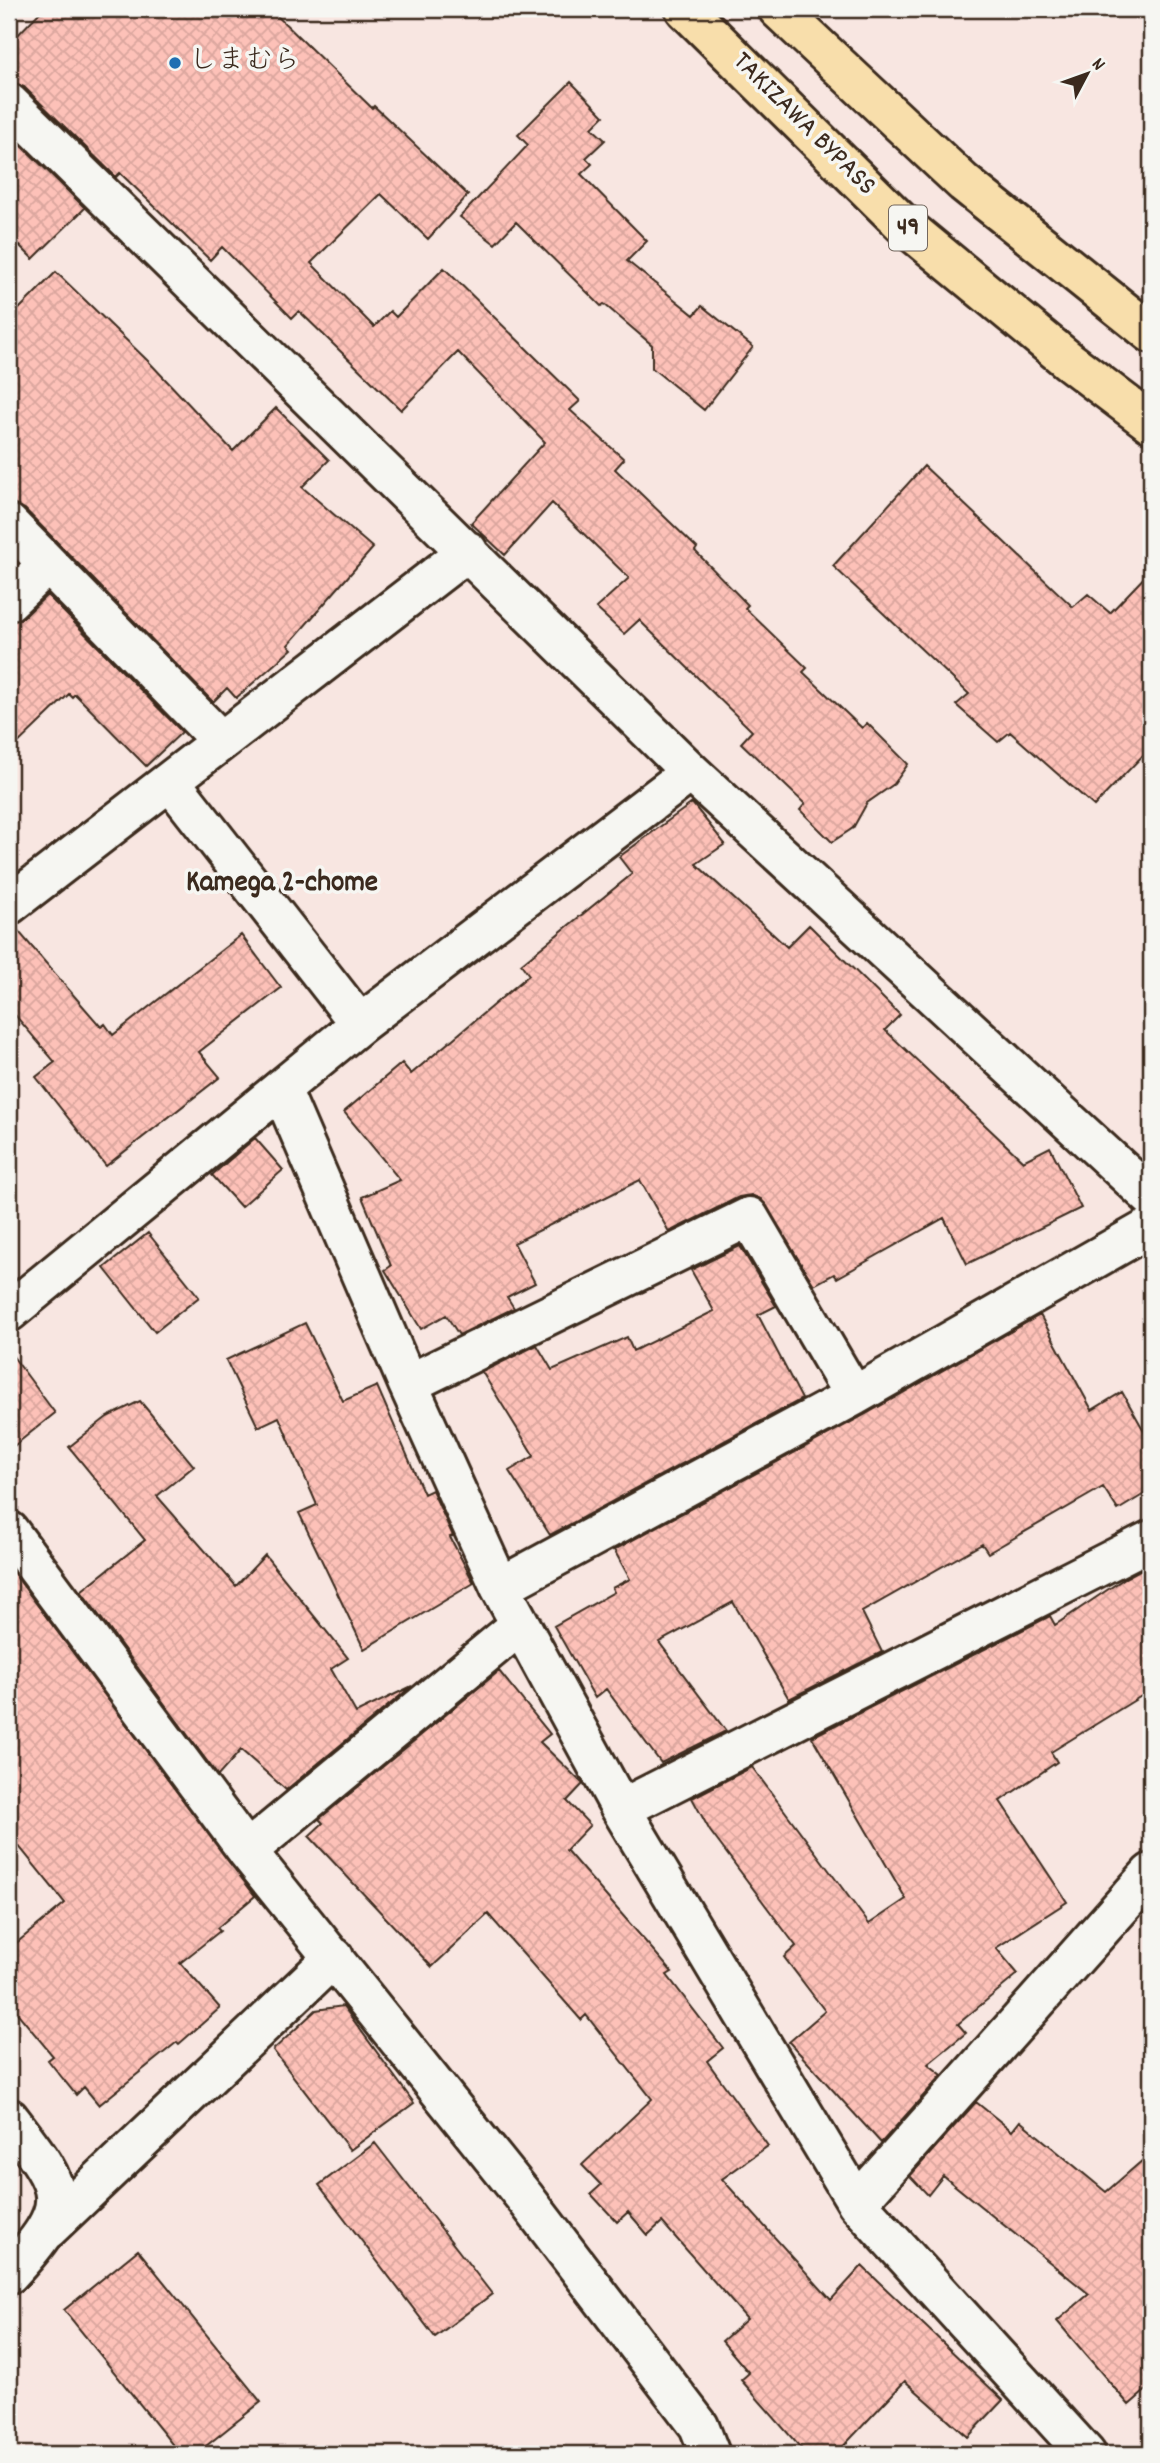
<svg xmlns="http://www.w3.org/2000/svg" width="1160" height="2463" font-family="Dekko,'Klee One',sans-serif">
	<style>
		.building { fill: url(#building-cross-hatch); stroke: #3b2a1e; stroke-width: 2 }
		.lines { fill: none; stroke-linecap: round; stroke-linejoin: round }
		.street-casing { stroke: #3b2a1e; stroke-width: 44 }
		.secondary-casing { stroke: #3b2a1e; stroke-width: 44 }
		.highway-casing { stroke: #3b2a1e; stroke-width: 44 }
		.street { stroke: #f6f6f2; stroke-width: 38 }
		.secondary { stroke: #f6f6f2; stroke-width: 38 }
		.highway { stroke: #f8deab; stroke-width: 38 }
		.poi-dot { fill: #1f6fb2; stroke: #f6f6f2; stroke-width: 2.5 }
		.labels { text-anchor: middle; dominant-baseline: central; stroke-width: 7; stroke-linejoin: round; paint-order: stroke }
		.shield { fill: #f6f6f2; stroke: #73675e; stroke-width: 2 }
		.shield-label { font-size: 26px; font-weight: bold; fill: #3b2a1e }
		.poi-label { font-size: 28px; fill: #3b2a1e; stroke: #f6f6f2; text-anchor: start }
		.street-label { font-size: 28px; fill: #3b2a1e; stroke: #f6f6f2 }
		.neighbourhood-label { font-size: 30px; font-weight: bold; fill: #3b2a1e; stroke: #f6f6f2 }
	</style>
	<defs>
		<pattern id="building-cross-hatch" width="8" height="8" patternUnits="userSpaceOnUse" patternTransform="scale(1.75)"><rect width="8" height="8" fill="#fdc1b8"/><path d="M0 0l8 8M0 8l8-8" fill="none" stroke="#daa69e"/></pattern>
	</defs>
	<rect width="100%" height="100%" fill="#f8e6e1"/>
	<filter id="ink" filterUnits="userSpaceOnUse"><feTurbulence type="fractalNoise" baseFrequency=".0143" numOctaves="2"/><feDisplacementMap in="SourceGraphic" scale="14" xChannelSelector="R" yChannelSelector="G"/><feConvolveMatrix kernelMatrix="1 2 1 2 8 2 1 2 1" color-interpolation-filters="sRGB"/></filter>
	<g filter="url(#ink)">
		<path class="building" d="M43,9H270L372,108L374,106L468,195L428,239L381,194L311,263L374,327L390,311L396,317L444,268L580,401L570,410L624,459L615,469L697,548L695,551L748,605L745,608L807,668L803,672L862,728L867,723L908,764L894,784L867,803L853,828L832,842L800,810L805,804L741,743L752,731L639,620L624,634L596,608L629,578L552,503L505,555L471,523L545,442L458,352L401,410L299,311L292,318L222,247L210,260L120,173L116,177L24,87L9,82V44Z
			M571,82L604,116L592,128L605,140L586,158L592,164L581,174L647,241L627,261L694,315L702,306L753,347L704,410L652,368V345L604,304L601,306L516,222L495,244L460,217L528,145L518,135Z
			M9,133L85,208L33,259L9,235Z
			M56,272L149,362L233,451L276,408L329,460L302,487L373,548L288,645L292,649L236,698L227,688L213,702L25,509L9,503V319Z
			M924,466L1073,607L1088,594L1110,613L1151,570V747L1094,806L1010,732L998,742L956,705L969,694L833,566Z
			M47,595L182,732L146,766L75,694L72,697L69,694L9,752V622L24,617Z
			M692,803L725,844L696,864L787,947L809,925L900,1015L885,1030L1023,1161L1050,1147L1081,1208L967,1264L944,1218L837,1278L834,1274L814,1285L761,1199L751,1195L739,1197L669,1232L640,1180L514,1243L535,1283L507,1297L514,1308L459,1335L446,1315L421,1329L385,1270L391,1266L362,1197L400,1180L344,1112L402,1063L411,1074L529,975L521,964L632,874L619,857Z
			M9,926H14L101,1027L105,1024L113,1035L241,935L281,988L199,1052L220,1077L106,1166L36,1077L55,1062L9,1008Z
			M255,1138L283,1170L241,1207L212,1175Z
			M148,1233L199,1297L155,1332L104,1268Z
			M740,1246L776,1306L758,1315L802,1399L550,1535L509,1471L534,1456L482,1372L537,1345L552,1370L627,1337L633,1351L714,1311L691,1270Z
			M1040,1315L1092,1410L1122,1392L1151,1443V1490L1118,1510L1103,1487L988,1553L982,1544L862,1612L882,1652L789,1699L733,1602L659,1642L726,1731L661,1763L606,1689L595,1698L554,1626L614,1592L612,1588L630,1579L614,1550L864,1415Z
			M305,1323L343,1401L377,1386L424,1494L432,1490L453,1536L450,1537L474,1583L364,1649L299,1513L317,1505L279,1417L258,1427L226,1360Z
			M9,1351L55,1413L9,1450Z
			M140,1401L194,1466L157,1496L236,1586L265,1555L348,1658L331,1669L356,1713L412,1686L286,1790L241,1750L218,1776L81,1591L145,1540L69,1447L107,1417Z
			M1151,1564V1690L1051,1752L1057,1762L1000,1801L1067,1902L996,1948L1018,1974L958,2024L966,2033L928,2064L942,2075L881,2143L789,2042L825,2011L784,1957L796,1946L710,1831L692,1798L752,1767L869,1924L906,1899L812,1737L1050,1616L1055,1625L1125,1578Z
			M9,1567L255,1896L217,1928L220,1931L180,1963L220,2008L179,2044L177,2042L99,2105L84,2087L76,2095L48,2060L53,2056L9,2003V1949L65,1903L9,1834Z
			M499,1671L550,1734L540,1742L583,1784L567,1801L590,1825L566,1850L672,1972L667,1975L723,2048L707,2061L768,2146L722,2179L831,2300L862,2266L1003,2400L968,2437L905,2381L836,2454H806L741,2380L749,2373L722,2341L747,2319L662,2222L648,2235L628,2212L617,2222L591,2194L601,2185L582,2165L652,2099L586,2015L581,2020L488,1914L432,1967L309,1836L323,1823L319,1819Z
			M343,2006L414,2103L350,2150L273,2050L316,2010Z
			M976,2102L1012,2131L1020,2121L1106,2192L1151,2153V2386L1129,2405L1057,2321L1089,2294L943,2176L928,2195L910,2176Z
			M375,2143L492,2294L435,2337L319,2185Z
			M138,2250L261,2402L196,2454H180L64,2310Z"/>
		<g class="lines">
			<defs>
				<path id="street" d="M9,103L691,772L1151,1197
					M9,524L221,741
					M9,601L48,564
					M170,781L360,1024
					M9,905L468,551
					M281,1089L408,1384L500,1587L621,1809L857,2203L1086,2454
					M9,1312L360,1024L691,772
					M408,1384L749,1217L854,1396
					M9,1531L247,1851L526,2199L699,2426L710,2454
					M500,1587L854,1396L1151,1227
					M621,1809L1151,1540
					M247,1851L520,1625
					M857,2203L1151,1873
					M48,2229L334,1957"/>
				<path id="secondary" d="M9,2118C65,2191 76,2202 9,2274"/>
				<path id="highway" d="M685,9L904,225L1069,361L1151,423
					M778,9L964,183L1151,333"/>
			</defs>
			<use href="#street" class="street-casing"/>
			<use href="#secondary" class="secondary-casing"/>
			<use href="#highway" class="highway-casing"/>
			<use href="#street" class="street"/>
			<use href="#secondary" class="secondary"/>
			<use href="#highway" class="highway"/>
		</g>
	</g>
	<circle class="poi-dot" cx="175" cy="63" r="7"/>
	<g class="labels">
		<rect class="shield" x="889" y="205.5" width="38" height="45" rx="5"/>
		<g class="shield-label">
			<text x="908" y="228">49</text>
		</g>
		<g class="poi-label">
			<text x="189" y="63">しまむら</text>
		</g>
		<g class="street-label">
			<text transform="translate(803 125) rotate(45)">TAKIZAWA BYPASS</text>
		</g>
		<g class="neighbourhood-label">
			<text x="282" y="884">Kamega 2-chome</text>
		</g>
	</g>
	<rect width="1160" height="2463" fill="none" stroke="#f6f6f2" stroke-width="35"/>
	<rect x="18" y="18" width="1125" height="2428" fill="none" stroke="#3b2a1e" stroke-width="2.5" filter="url(#ink)"/>
	<g transform="translate(1087 74) rotate(49)" stroke="#f6f6f2" stroke-width="5" paint-order="stroke">
	<path d="M0-5L12 26L0 18L-12 26Z" fill="#3b2a1e"/>
	<text y="-10" font-size="19" font-weight="bold" text-anchor="middle" fill="#3b2a1e">N</text>
	</g>
</svg>
